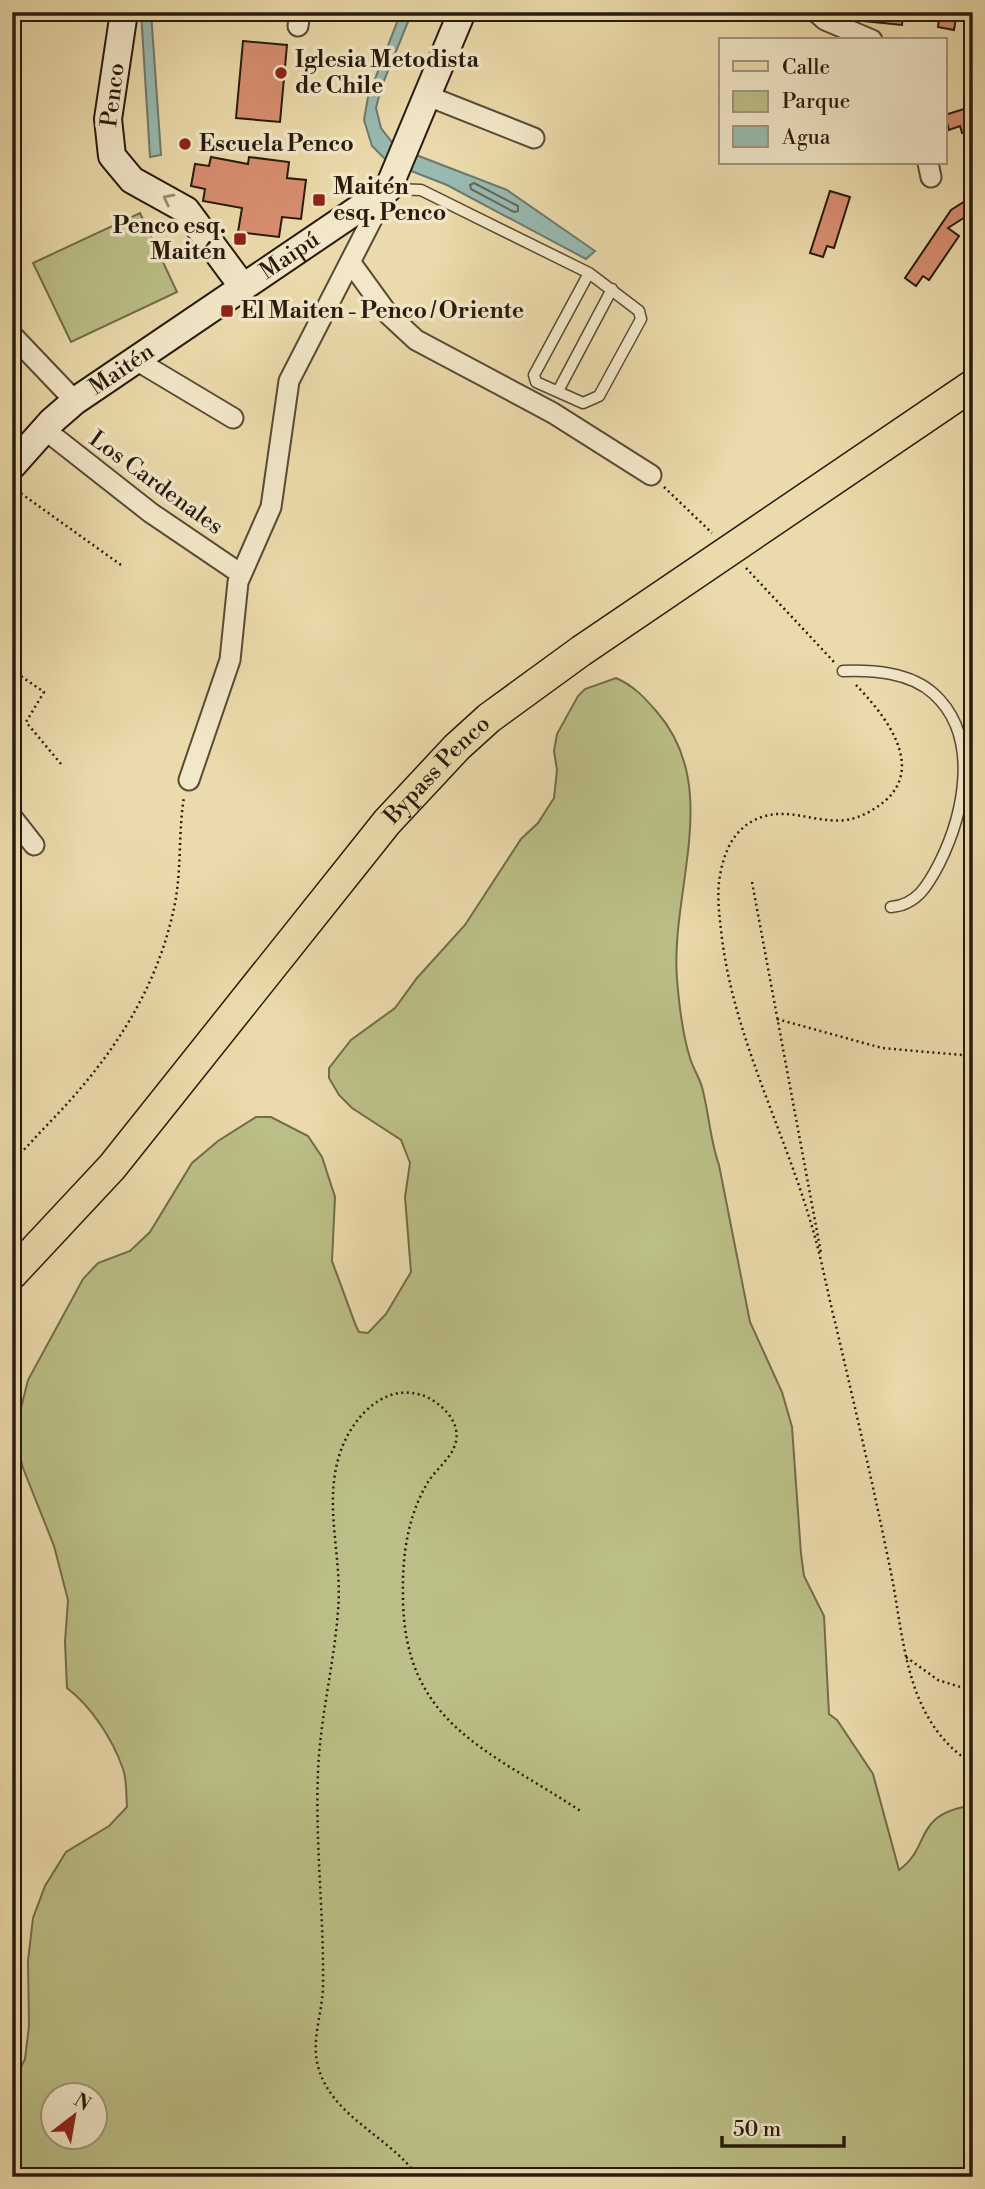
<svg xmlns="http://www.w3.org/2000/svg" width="985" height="2189" font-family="'Libre Bodoni',serif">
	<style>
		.green { fill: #bbbe86; stroke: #726c4a; stroke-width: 2; fill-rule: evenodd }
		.water { fill: #99bab0; stroke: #6c7a6f; stroke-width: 2 }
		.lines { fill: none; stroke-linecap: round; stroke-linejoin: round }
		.shore { stroke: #606a5f; stroke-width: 2 }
		.building { fill: #d88e71; stroke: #281b0e; stroke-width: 2 }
		.lane-casing { stroke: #594b35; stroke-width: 13 }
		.street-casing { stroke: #594b35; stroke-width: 23 }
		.secondary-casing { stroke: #281b0e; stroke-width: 30 }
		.primary-casing { stroke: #281b0e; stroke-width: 33 }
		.path { stroke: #281b0e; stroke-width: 2.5; stroke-dasharray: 2 3.5; stroke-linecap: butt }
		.lane { stroke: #f2e7c8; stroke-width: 10 }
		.street { stroke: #f2e7c8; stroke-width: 19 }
		.secondary { stroke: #f2e7c8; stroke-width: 26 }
		.primary { stroke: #ebdaab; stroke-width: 30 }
		.primary-bridge-casing { stroke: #281b0e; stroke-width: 33; stroke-linecap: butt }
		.primary-bridge { stroke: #ebdaab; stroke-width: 30 }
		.oneway { stroke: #978b74 }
		.poi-dot { fill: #8f2418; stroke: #f2e7c8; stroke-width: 2.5 }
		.labels { text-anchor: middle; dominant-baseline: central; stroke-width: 7; stroke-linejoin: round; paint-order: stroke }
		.poi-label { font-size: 23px; font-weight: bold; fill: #281b0e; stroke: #f2e7c8; text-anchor: start }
		.street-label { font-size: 23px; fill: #281b0e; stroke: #f2e7c8 }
	</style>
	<rect width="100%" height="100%" fill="#ebdaab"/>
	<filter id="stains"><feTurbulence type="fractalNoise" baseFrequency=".00286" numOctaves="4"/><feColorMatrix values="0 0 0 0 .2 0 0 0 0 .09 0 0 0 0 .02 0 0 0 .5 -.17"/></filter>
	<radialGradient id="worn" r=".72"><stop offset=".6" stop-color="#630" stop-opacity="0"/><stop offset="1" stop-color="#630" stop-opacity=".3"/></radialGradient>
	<path class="green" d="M140,213L177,292L71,342L33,263Z
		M616,678C634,686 644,697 657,712C723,788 670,890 677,979C679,1004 682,1033 690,1058C693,1068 699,1077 702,1087C709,1113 710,1140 719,1165L750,1322L782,1392L792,1427L801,1554L804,1576L824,1616L829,1714L837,1720L873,1774L899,1870C933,1845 911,1815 973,1805V2177H12V2085L25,2059L29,2026L28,1961L33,1918L45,1886L66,1852L109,1826L127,1807C126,1795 127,1780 123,1769C113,1740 92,1707 67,1688L65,1642L68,1600L54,1546L23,1468L18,1449V1420L28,1380L83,1279L98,1263L130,1251L150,1232L192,1163L218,1141L256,1117H271L308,1136L322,1157L335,1197L332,1261L356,1326L359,1332L368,1333L386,1314L411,1272L405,1197L410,1163L401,1140L352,1108L339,1095L329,1078V1068L351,1040L395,1008L417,978L465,925L521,839L538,823L554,798L557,770L554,751L557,734L578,696L585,689ZM52,2094H94V2136H52Z"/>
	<path class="water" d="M141,12H151L161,155L150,157Z
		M401,12H412L381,88L376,108L381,128L391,141L411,153L507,190L595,251L586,259L447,185L388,162L372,146L364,120L368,97Z"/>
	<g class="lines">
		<path class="shore" d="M474,183L518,206V211L514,212L471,189L470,185Z"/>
	</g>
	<path class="building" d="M865,12H903L902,25L864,21Z
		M940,12H957L954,30L938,27Z
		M243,41L287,45L280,122L236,118Z
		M973,106V130L962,133L960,126L949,130L945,115Z
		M211,157L248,164L249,157L289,162L287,178L306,180L301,219L282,217L279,237L238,232L242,208L203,201L205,189L191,186L195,164L209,166Z
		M830,191L850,197L834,248L827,246L823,257L810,253Z
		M973,196V212L948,228L959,236L929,280L923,276L916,286L905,278L951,210Z"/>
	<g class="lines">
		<defs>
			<path id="lane" d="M392,189L421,190L589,273
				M589,273L639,311L641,319L599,396L583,403L536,382L534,375Z
				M558,391L612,289
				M843,671C873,670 910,672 934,694C981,737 964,814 939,864C928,885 917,905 891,907"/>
			<path id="street" d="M816,12L825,20L872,40
				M298,26L300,12
				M428,96L534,138
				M928,163L931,177
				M351,263L388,314L416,340L553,413L651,475
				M12,335L75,401
				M136,360L233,418
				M44,429L151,513L241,574
				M189,780L230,660L238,582L271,507L289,381L387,190
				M12,817L34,845"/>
			<g id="secondary">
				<path d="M124,12L108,119L112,156L132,180L186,210L243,287"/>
				<path id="s1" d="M12,466L52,421L75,401L388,189L462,12"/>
			</g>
			<g id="primary">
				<path id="s2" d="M12,1274L112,1167L387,822L457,747L489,718L581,651"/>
			</g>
		</defs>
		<use href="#lane" class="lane-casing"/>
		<use href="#street" class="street-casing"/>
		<use href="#secondary" class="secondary-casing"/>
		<use href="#primary" class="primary-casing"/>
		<path class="path" d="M12,487L121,565
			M664,487L712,533
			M746,568L835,663
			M12,670L44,692L26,722L61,764
			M856,685C883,713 926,765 885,801C874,810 860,818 846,820C813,824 783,803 751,822C730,834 722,859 719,882C717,901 720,920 722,939C735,1038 782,1126 810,1220C821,1255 827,1291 836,1326C856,1412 876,1497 893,1583C905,1651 909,1724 973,1764
			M752,882L821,1253
			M777,1019L882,1048L973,1056
			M12,1161C26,1149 37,1135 50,1122C109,1061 156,993 174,908C182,871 178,833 184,797
			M906,1657L938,1680L973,1691
			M418,2177C389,2135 328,2116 317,2062C312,2037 323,2010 323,1985C324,1914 315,1843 318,1772C320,1718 334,1665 338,1611C343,1556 322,1504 341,1450C354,1415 387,1380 427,1397C443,1405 460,1422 456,1441C453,1457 436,1469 428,1482C407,1517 402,1557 403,1598C404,1725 491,1751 582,1812"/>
		<use href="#lane" class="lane"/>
		<use href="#street" class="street"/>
		<use href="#secondary" class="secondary"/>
		<use href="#primary" class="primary"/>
		<defs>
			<path id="primary-bridge" d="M581,651L973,385"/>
		</defs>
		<use href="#primary-bridge" class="primary-bridge-casing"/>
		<use href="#primary-bridge" class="primary-bridge"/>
	</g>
	<defs><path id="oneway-chevron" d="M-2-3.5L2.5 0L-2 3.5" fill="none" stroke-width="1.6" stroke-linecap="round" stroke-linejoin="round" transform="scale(1.75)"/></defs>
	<use class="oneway" href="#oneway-chevron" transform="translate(168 199) rotate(-152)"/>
	<g class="poi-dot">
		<circle cx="281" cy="73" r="7"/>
		<circle cx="185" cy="144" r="7"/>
		<rect x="312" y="193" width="14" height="14" rx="3.5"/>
		<rect x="233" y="232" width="14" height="14" rx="3.5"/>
		<rect x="220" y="304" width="14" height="14" rx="3.5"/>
	</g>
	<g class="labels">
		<g class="poi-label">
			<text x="295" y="60">Iglesia Metodista<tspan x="295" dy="26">de Chile</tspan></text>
			<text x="199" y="144">Escuela Penco</text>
			<text x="333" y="187">Maitén<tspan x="333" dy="26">esq. Penco</tspan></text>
			<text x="226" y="226" text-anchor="end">Penco esq.<tspan x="226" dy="26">Maitén</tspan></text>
			<text x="241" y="311">El Maiten - Penco / Oriente</text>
		</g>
		<g class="street-label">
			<text transform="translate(113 95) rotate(-83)">Penco</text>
			<text stroke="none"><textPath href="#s1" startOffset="350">Maipú</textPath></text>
			<text stroke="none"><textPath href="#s1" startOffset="147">Maitén</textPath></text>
			<text transform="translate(156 483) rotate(36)">Los Cardenales</text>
			<text stroke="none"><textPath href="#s2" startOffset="660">Bypass Penco</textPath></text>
		</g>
	</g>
	<rect width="985" height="2189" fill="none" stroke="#ebdaab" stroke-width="42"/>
	<rect x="14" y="14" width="957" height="2161" fill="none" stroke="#281b0e" stroke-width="3.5"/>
	<rect x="21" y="21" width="943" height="2147" fill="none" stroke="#281b0e" stroke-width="2"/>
	<rect x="719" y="38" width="228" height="126" fill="#f2e7c8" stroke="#a1957e" stroke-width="2"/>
	<rect x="733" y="61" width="35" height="10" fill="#ebdaab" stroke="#a1957e" stroke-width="2"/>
	<text x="782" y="74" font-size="21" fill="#281b0e">Calle</text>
	<rect x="733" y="91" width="35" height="21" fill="#bbbe86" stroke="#a1957e" stroke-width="2"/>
	<text x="782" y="108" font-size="21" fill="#281b0e">Parque</text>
	<rect x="733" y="126" width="35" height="21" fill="#99bab0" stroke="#a1957e" stroke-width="2"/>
	<text x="782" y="144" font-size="21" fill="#281b0e">Agua</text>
	<g transform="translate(74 2116) rotate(31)"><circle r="33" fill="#f2e7c8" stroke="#a1957e" stroke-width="2"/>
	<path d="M0-5L12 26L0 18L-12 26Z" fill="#8f2418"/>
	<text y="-10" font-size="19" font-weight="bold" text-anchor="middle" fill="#281b0e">N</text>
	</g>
	<path d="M722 2136v10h122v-10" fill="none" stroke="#281b0e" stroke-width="3.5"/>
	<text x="733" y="2136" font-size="21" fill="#281b0e" stroke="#f2e7c8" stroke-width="5" paint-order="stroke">50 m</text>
	<rect width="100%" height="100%" filter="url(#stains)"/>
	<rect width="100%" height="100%" fill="url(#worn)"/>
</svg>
